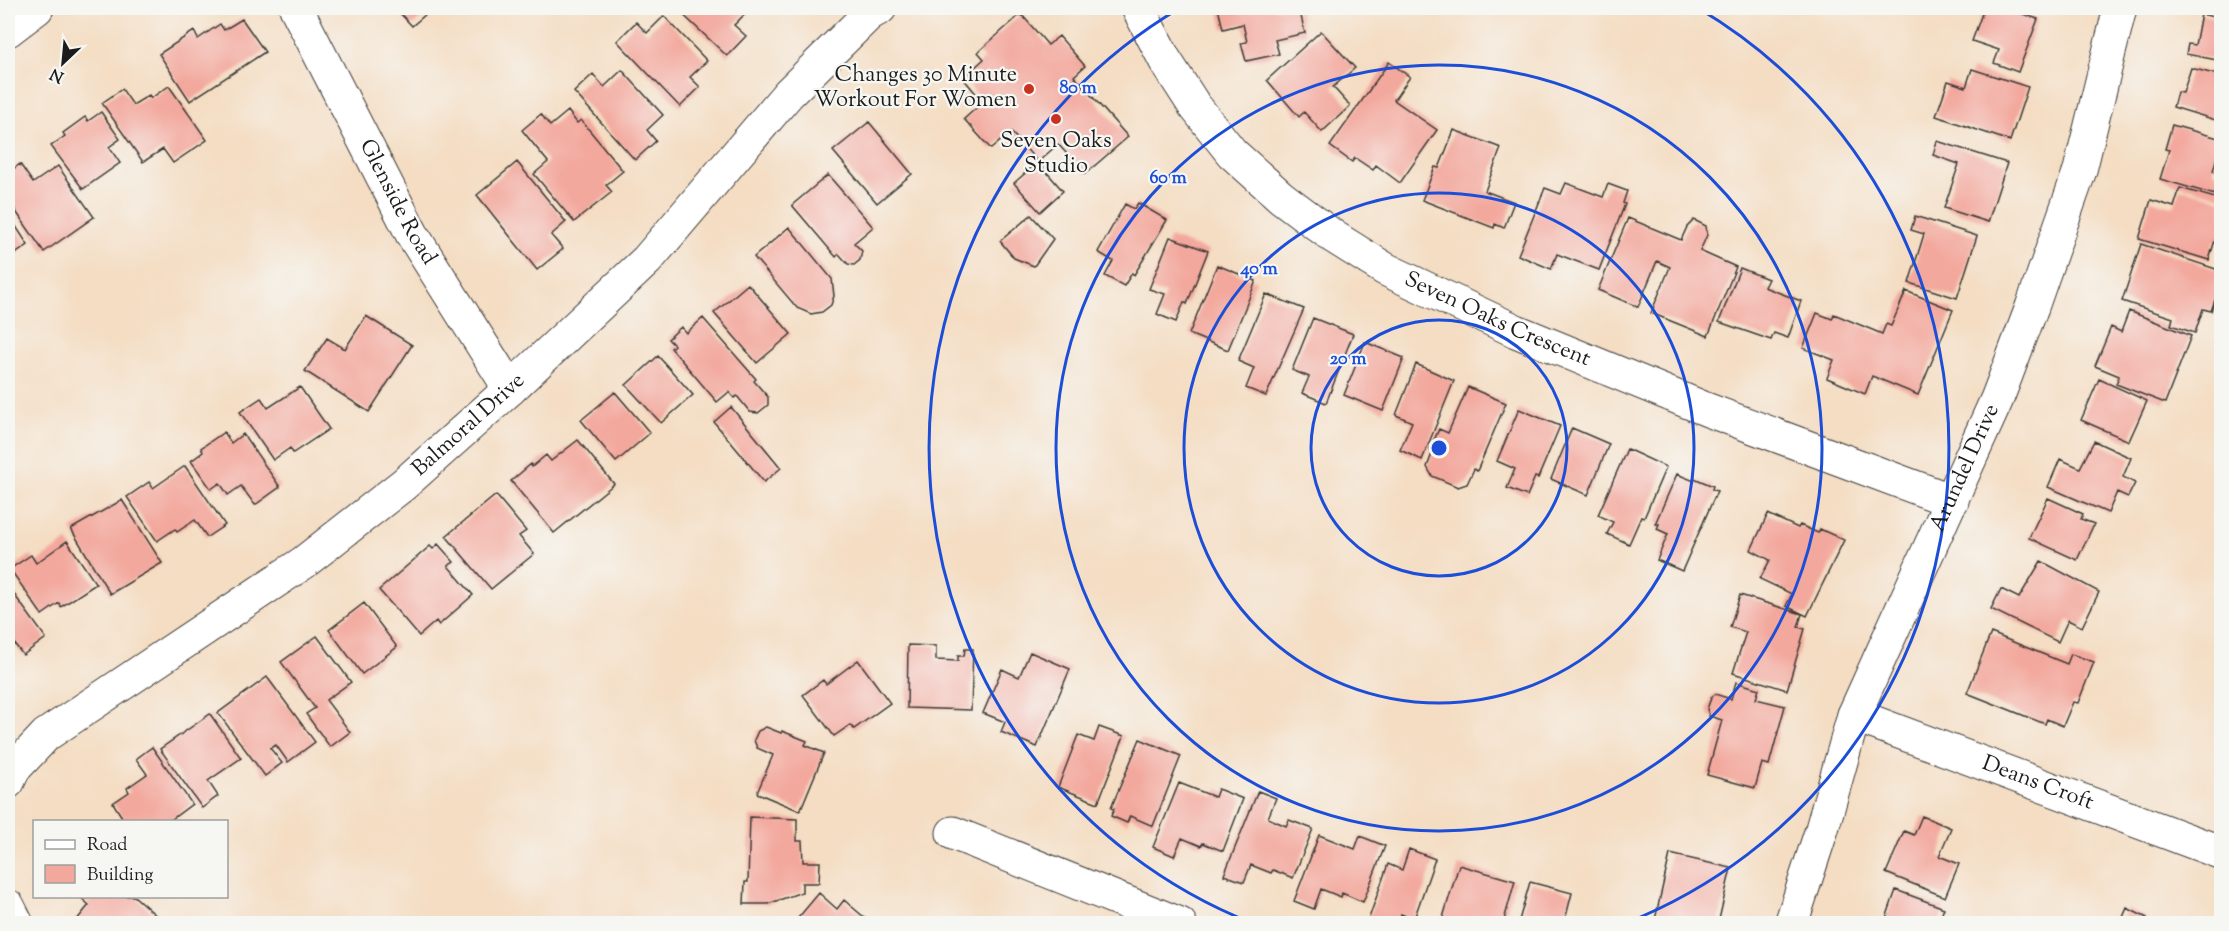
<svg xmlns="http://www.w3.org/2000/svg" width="2229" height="931" font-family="'Sorts Mill Goudy',serif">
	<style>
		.building { fill: #f3a89d }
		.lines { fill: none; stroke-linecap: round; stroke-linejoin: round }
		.minor-casing { stroke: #3c3935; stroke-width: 35 }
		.minor { stroke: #fff; stroke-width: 33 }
		.ring { fill: none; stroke: #1d4ed8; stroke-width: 3 }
		.poi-dot { fill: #c8321e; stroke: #f6f6f2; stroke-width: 2 }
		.labels { text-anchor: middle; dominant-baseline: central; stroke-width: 4.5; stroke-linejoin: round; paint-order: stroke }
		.poi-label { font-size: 22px; fill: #1c1c1c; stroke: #f6f6f2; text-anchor: end }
		.street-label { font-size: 22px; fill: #1c1c1c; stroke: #f6f6f2 }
		.centre { fill: #1d4ed8; stroke: #f6f6f2; stroke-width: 3 }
		.ring-label { font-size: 18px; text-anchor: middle; font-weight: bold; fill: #1d4ed8; stroke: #f6f6f2; stroke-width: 4.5; stroke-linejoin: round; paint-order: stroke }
	</style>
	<rect width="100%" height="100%" fill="#f6f6f2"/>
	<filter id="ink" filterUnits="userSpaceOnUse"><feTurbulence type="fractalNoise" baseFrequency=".0167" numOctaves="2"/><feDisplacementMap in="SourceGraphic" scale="12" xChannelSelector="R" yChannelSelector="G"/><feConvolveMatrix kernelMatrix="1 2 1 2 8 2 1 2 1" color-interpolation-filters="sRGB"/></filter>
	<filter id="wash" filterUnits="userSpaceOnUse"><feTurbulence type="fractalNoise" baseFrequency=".008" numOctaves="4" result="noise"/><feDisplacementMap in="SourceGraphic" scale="24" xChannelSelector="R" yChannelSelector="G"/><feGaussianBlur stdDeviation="1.35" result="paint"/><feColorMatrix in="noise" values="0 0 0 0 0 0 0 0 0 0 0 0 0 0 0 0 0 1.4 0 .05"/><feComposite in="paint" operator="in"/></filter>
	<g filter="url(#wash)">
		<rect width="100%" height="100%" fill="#f4ddc3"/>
		<g id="blocks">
			<path class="building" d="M395,8H433L412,26Z
				M676,8H751L734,25L746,36L727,56Z
				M1218,8H1299L1305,33L1275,40L1279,54L1246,61L1241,43L1247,42L1243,24L1223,29Z
				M1984,8H2005L2038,19L2018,72L1994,63L1999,50L1972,41Z
				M1021,14L1048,45L1059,36L1085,66L1074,76L1128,137L1085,174L1058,144L1038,162L1011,132L991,149L964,119L983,102L963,78L984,59L978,52Z
				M2201,14L2222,19V61L2186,54L2188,44L2195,45Z
				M664,16L707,61L690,77L700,87L680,107L617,41L636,22L647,33Z
				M242,19L265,52L190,101L159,54L194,31L198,39L220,24L224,30Z
				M1321,31L1355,68L1333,87L1350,106L1322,132L1304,112L1299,117L1267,80Z
				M1389,62L1410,77L1394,100L1437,130L1400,183L1376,165L1373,170L1355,158L1352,162L1330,146Z
				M2191,68L2222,76V122L2173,107L2177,92L2183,93Z
				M1972,69L2028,87L2010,141L1936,116L1948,81L1966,87Z
				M622,70L663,115L647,130L656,141L635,160L574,92L593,74L604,87Z
				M169,86L207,140L173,163L163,149L143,162L102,103L122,89L133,105L149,95L151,98Z
				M568,111L577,123L581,120L623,171L606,185L612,192L574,222L534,174L548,162L522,130L541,114L550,126Z
				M101,112L120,139L109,147L120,163L83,189L51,146L65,136L63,133L85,117L88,121Z
				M869,122L912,174L877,203L833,151Z
				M2172,125L2222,139L2213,171L2222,174V197L2160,179L2169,150L2165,149Z
				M1454,130L1501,148L1485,191L1514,202L1504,228L1495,224L1494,228L1422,200L1435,167L1439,168Z
				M1937,141L2007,163L1988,222L1944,208L1959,164L1933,155Z
				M517,162L566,222L551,235L563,249L537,270L477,195Z
				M1038,162L1063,191L1040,212L1014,183Z
				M20,164L33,183L58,166L94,217L44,252L8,200V173Z
				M828,175L873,227L854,243L862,251L860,260L854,265L848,264L839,254L836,257L792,205Z
				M1566,183L1603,197L1608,184L1627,191L1623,203L1625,204L1599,270L1557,254L1551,269L1518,255L1545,188L1561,194Z
				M2180,188L2222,200V242L2215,240L2209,260L2139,239L2151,200L2174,207Z
				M1138,203L1167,220L1134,275L1132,273L1124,286L1105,276L1113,261L1098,252L1125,204L1134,209Z
				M8,214L28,245L8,259Z
				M1031,215L1053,239L1034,266L1014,258L1000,241Z
				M1915,216L1977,236L1957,298L1909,283L1924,234L1911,230Z
				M1628,218L1681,240L1687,227L1694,220L1706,226L1707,235L1700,251L1736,267L1708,336L1651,313L1670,267L1657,261L1638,307L1598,290Z
				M789,227L832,279L834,296L831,305L822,312L811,314L797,308L754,257Z
				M1170,237L1208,251L1187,304L1184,302L1176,322L1157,314L1165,294L1149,289Z
				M2141,244L2222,271V280L2211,311L2203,309L2195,333L2171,325L2173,318L2122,301Z
				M1217,265L1256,281L1228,350L1189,334Z
				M1740,268L1768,279L1764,287L1801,301L1788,338L1774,333L1771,340L1719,322Z
				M748,284L791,334L757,363L714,313Z
				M1906,291L1953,310L1918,395L1872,376L1865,394L1827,378L1834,360L1803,348L1817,313L1832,319L1834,314L1882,334L1886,324L1891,326Z
				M1266,294L1304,309L1266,396L1246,388L1254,368L1238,361Z
				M2129,311L2191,336L2165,403L2116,384L2119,376L2095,366L2111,327L2121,332Z
				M366,316L412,345L369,412L305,371L327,338L345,349Z
				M703,318L756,379L754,381L768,397V405L758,413L750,412L737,396L734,398L729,392L717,402L671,348L674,345L668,339L681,327L686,333Z
				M1313,318L1353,334L1326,403L1302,393L1309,377L1292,370Z
				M1365,342L1404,358L1383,411L1344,395Z
				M658,356L693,395L661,423L626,385Z
				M1416,364L1454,381L1422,460L1400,450L1412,422L1396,415Z
				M2099,379L2147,401L2129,441L2081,420Z
				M300,387L329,429L293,453L290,448L273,460L240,412L261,398L268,408Z
				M1468,387L1506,403L1477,471L1474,469L1467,484L1458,487L1432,476L1427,467L1433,451L1430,449L1439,429L1448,433Z
				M615,392L650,433L616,462L581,420Z
				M731,407L781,468L764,482L714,422Z
				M1519,409L1560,426L1538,478L1535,477L1527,496L1507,488L1515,469L1497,461Z
				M1572,428L1609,444L1588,495L1551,479Z
				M224,432L231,443L243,434L280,487L255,505L241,486L228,495L220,483L211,489L191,461L203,452L201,448Z
				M578,440L614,484L554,533L511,481L531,464L532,467L546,455L551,461Z
				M2094,441L2131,458L2123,477L2135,483L2128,497L2117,492L2108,513L2048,487L2060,459L2080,468Z
				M1627,449L1666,467L1644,518L1641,517L1629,544L1607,534L1613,522L1598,515Z
				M185,466L225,525L207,537L195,520L177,532L175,529L157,541L127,497L149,482L153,488Z
				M1677,474L1694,481V478L1713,486L1712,489L1717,491L1682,571L1657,560L1668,534L1657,529L1659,524H1655Z
				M496,495L526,531L519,536L534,554L491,589L446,536Z
				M2048,498L2083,514L2081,519L2094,524L2077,560L2029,538Z
				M122,500L162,563L110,594L71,529Z
				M1768,514L1798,528L1800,525L1818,533L1820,529L1844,540L1807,616L1786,606L1792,594L1760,579L1770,560L1751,550Z
				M67,541L96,584L61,607L59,603L42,615L10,569L31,555L36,563Z
				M438,544L454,562L448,566L473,595L439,625L436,621L419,636L379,590L430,546L433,549Z
				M2041,561L2099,592L2082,627L2068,620L2058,642L1991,609L2001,589L2019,598Z
				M8,586L46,638L23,655L10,638L8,640Z
				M1740,595L1802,614L1798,627L1805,629L1787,690L1733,673L1746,632L1730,627Z
				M364,603L397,647L362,674L329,630Z
				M1991,633L2067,664L2071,654L2094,662L2078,703L2073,702L2063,726L2047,719L2045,724L1967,693Z
				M317,636L351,682L326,700L350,732L330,747L306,714L315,708L281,662Z
				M908,645L936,646V660L958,661V656H964L965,649H973L971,710L907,708Z
				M1030,652L1070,669L1037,747L1001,732L1005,722L983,713L1002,669L1019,677Z
				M858,660L890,703L854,729L850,725L834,736L803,695L823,680L826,684Z
				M267,677L315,742L288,762L276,745L270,748L282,763L265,776L218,713Z
				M1736,682L1759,689L1756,699L1785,706L1769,765L1762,763L1755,788L1707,775L1722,720L1709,716L1707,709L1711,698L1715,694L1731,699Z
				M210,714L241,758L208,781L218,796L202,808L160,749Z
				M766,727L781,733L782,731L807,741L805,745L824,753L800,811L757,793L773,755L757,748L754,740L758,731Z
				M1099,727L1124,736L1098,803L1058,787L1078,735L1094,741Z
				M1140,739L1181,756L1153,826L1130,816L1127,823L1111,816L1114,809L1111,808Z
				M152,747L192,804L168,822H125L113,803L129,792L127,788L147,774L136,759Z
				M1179,783L1215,797L1218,789L1243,799L1223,851L1203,843L1201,846L1182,838L1174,856L1153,847Z
				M1258,791L1276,798L1268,818L1286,826L1289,820L1313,829L1293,878L1273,870L1271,873L1251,865L1244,882L1224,875Z
				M1922,816L1951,828L1939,856L1959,864L1945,897L1886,873L1904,831L1914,835Z
				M750,817L797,819V841H802L803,862H820L819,883H802V892L768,904H744L745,882H748Z
				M1319,835L1355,849L1360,836L1385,846L1363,902L1342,893L1341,897L1321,889L1314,909L1294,901Z
				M1409,849L1435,859L1414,919L1401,914L1398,924H1367L1388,864L1402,870Z
				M1670,854L1731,868L1718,924H1654Z
				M1459,865L1515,881L1503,924H1441Z
				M1530,882L1572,893L1564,924H1518Z
				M1896,890L1944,908L1938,924H1884Z
				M819,893L837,909L844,900L872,924H793Z
				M79,896H134L159,918L154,924H117L113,920L110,924H79L76,921L89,905Z
				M2127,908L2147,918L2145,924H2120Z"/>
		</g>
	</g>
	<g filter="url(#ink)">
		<use href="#blocks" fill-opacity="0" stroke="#3c3935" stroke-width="1.5"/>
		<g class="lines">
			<defs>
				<g id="minor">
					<path id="s1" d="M296,8L412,234L510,389"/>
					<path id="s2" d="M1138,8L1165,60L1194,105L1232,153L1281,197L1334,237L1385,269L1516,331L1708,410L1952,501"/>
					<path d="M8,30L37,8"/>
					<path id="s3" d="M1854,715L2222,853"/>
					<path id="s4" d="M8,782L14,769L46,735L303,563L404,484L510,389L647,260L788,94L869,14L880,8"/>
					<path d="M953,833L1180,924"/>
					<path d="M8,906L17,924"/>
					<path id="s5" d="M1791,924L1822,829L1854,715L1997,399L2032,307L2080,170L2120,8"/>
				</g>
			</defs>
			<use href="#minor" class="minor-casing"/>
			<use href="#minor" class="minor"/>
		</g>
	</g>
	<g class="ring">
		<circle cx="1439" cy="448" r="128"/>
		<circle cx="1439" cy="448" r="255"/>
		<circle cx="1439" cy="448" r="383"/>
		<path d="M1252 923A511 511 0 0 1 1180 8M1698 8A511 511 0 0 1 1626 923"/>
	</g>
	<g class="poi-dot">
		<circle cx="1029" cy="89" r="6"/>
		<circle cx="1056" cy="119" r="6"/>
	</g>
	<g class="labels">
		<g class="poi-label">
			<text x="1017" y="76">Changes 30 Minute<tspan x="1017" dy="25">Workout For Women</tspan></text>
			<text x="1056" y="142" text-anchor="middle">Seven Oaks<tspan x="1056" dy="25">Studio</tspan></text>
		</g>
		<g class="street-label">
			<text stroke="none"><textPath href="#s1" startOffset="219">Glenside Road</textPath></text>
			<text stroke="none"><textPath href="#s2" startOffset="489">Seven Oaks Crescent</textPath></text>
			<text stroke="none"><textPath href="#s4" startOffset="586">Balmoral Drive</textPath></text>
			<text stroke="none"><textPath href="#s5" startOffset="489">Arundel Drive</textPath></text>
			<text stroke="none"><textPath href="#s3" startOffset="196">Deans Croft</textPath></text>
		</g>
	</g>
	<circle cx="1439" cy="448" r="9" class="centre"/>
	<g class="ring-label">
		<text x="1078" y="93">80 m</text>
		<text x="1168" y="183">60 m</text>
		<text x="1259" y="274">40 m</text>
		<text x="1348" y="364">20 m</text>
	</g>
	<rect width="2229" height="931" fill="none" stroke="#f6f6f2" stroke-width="30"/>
	<rect x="33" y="820" width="195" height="78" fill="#f6f6f2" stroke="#9f9f9c" stroke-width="1.5"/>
	<rect x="45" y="840" width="30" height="9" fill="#ffffff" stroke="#9f9f9c" stroke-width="1.5"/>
	<text x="87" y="850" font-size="18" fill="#1c1c1c">Road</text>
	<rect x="45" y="865" width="30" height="18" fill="#f3a89d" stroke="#9f9f9c" stroke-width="1.5"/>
	<text x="87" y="880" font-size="18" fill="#1c1c1c">Building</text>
	<g transform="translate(63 63) rotate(206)" stroke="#f6f6f2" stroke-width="4.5" paint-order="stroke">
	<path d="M0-4.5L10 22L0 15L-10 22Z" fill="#1c1c1c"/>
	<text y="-9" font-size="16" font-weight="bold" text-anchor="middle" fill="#1c1c1c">N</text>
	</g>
</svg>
